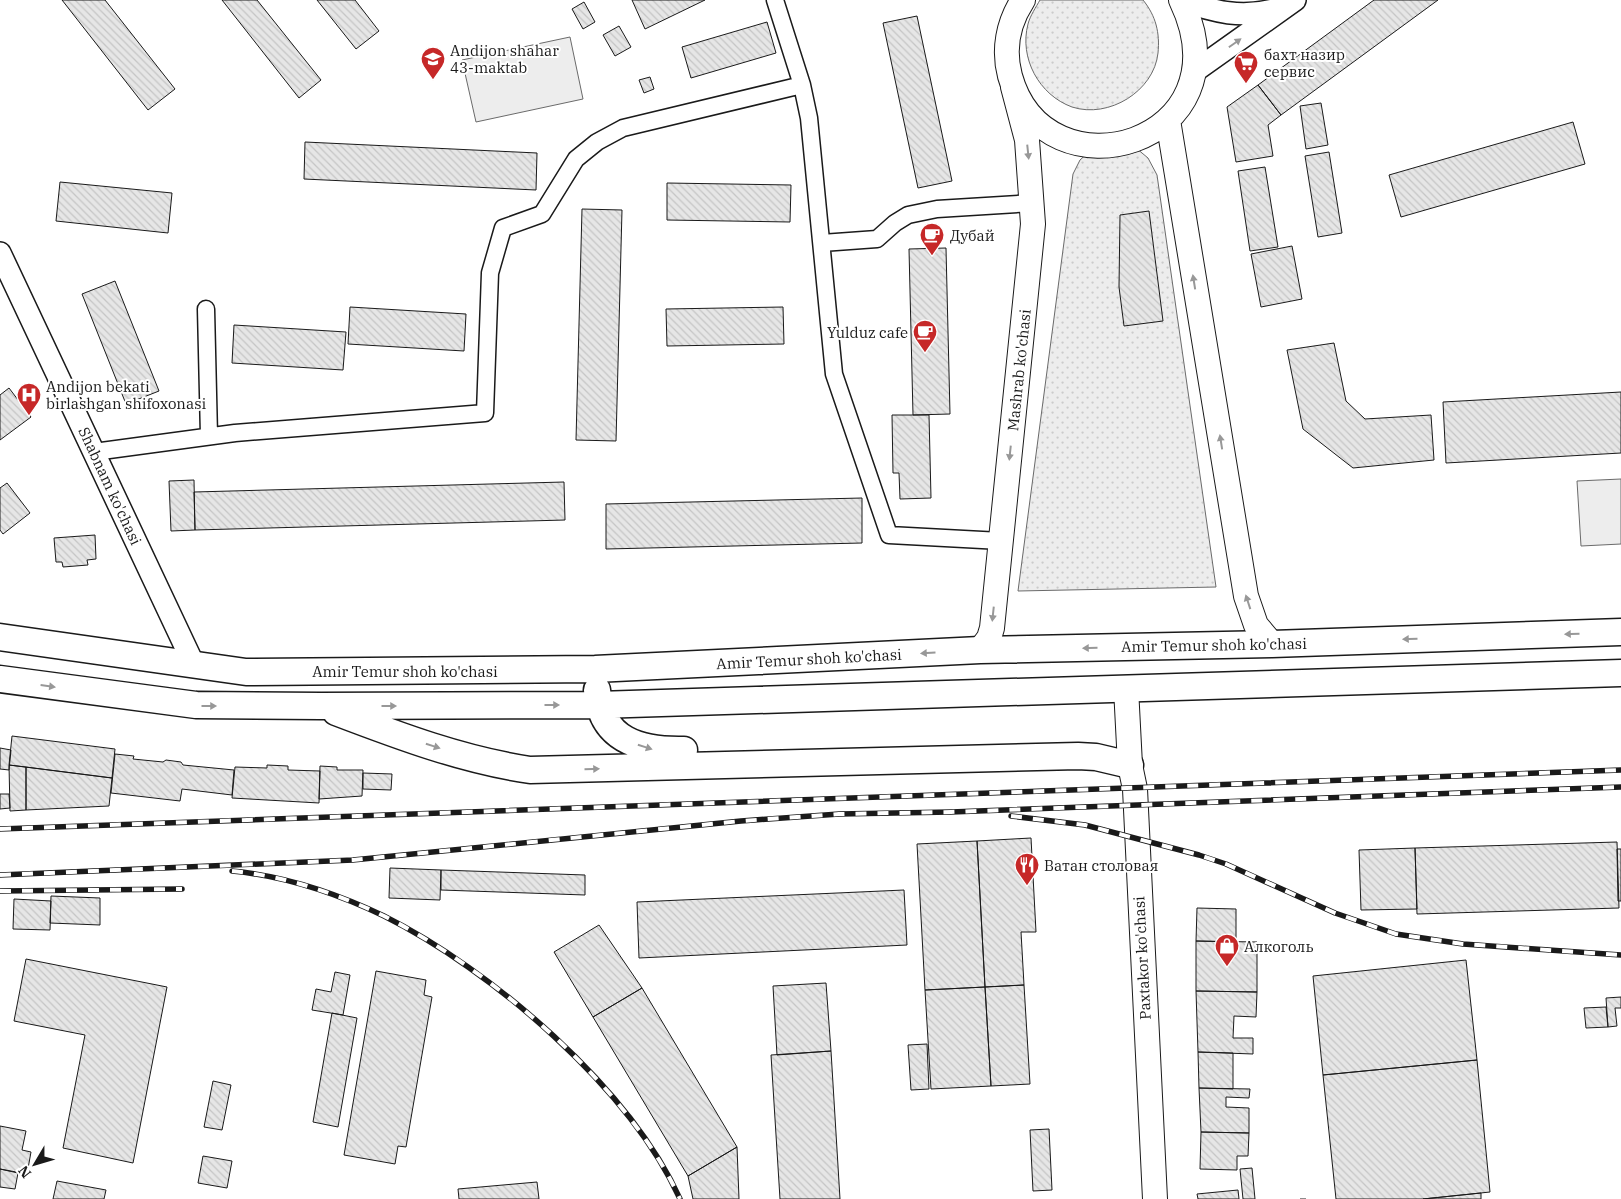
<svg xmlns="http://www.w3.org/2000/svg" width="1621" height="1199" font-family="'IBM Plex Serif',serif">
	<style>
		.grass { fill: url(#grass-dots); stroke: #6a6a6a }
		.built { fill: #ededed; stroke: #6a6a6a }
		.building { fill: url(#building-back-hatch); stroke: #1a1a1a }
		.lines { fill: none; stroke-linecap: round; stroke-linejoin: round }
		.minor-casing { stroke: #1a1a1a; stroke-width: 19 }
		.tertiary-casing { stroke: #1a1a1a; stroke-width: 24 }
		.secondary-casing { stroke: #1a1a1a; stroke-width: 26 }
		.primary-casing { stroke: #1a1a1a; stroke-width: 29 }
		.minor { stroke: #fff; stroke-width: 16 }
		.tertiary { stroke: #fff; stroke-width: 21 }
		.secondary { stroke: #fff; stroke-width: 24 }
		.primary { stroke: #fff; stroke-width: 26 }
		.rail-casing { stroke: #1a1a1a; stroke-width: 5.5 }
		.rail { stroke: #fff; stroke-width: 4; stroke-dasharray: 11; stroke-linecap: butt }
		.fence { stroke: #1a1a1a; stroke-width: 1; stroke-dasharray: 6 2.5; stroke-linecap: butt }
		.oneway { fill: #989898 }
		.labels { text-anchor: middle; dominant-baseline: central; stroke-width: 4; stroke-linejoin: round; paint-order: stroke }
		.poi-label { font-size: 15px; fill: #1a1a1a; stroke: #fff; text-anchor: start }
		.street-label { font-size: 15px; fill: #1a1a1a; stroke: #fff }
	</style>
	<defs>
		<pattern id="grass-dots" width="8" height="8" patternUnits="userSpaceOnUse" patternTransform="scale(1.25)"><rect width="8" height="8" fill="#ededed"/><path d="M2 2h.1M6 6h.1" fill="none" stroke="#cbcbcb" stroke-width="1.8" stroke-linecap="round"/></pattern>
		<pattern id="building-back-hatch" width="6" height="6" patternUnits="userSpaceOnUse" patternTransform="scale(1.25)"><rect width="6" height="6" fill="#e6e6e6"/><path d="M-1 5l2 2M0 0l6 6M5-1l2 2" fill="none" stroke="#c5c5c5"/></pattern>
	</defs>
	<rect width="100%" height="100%" fill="#fff"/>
	<path class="grass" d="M1040,0H1143C1156,16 1160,33 1158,53C1154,91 1109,119 1072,107C1039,95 1019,58 1028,24C1030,16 1036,7 1040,0Z
		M1136,148L1148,158L1157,175L1216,587L1018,591L1073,174L1080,160L1091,150Z"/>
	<path class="built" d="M570,37L583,99L476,122L462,60Z
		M1621,479V544L1581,546L1577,481Z"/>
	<path class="building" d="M62,0H105L175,89L148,110Z
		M222,0H257L321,80L299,98Z
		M317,0H355L379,31L356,49Z
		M632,0H705L645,29Z
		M1374,0H1438L1281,115L1258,85Z
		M584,2L595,22L583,29L572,9Z
		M917,16L952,181L918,188L883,23Z
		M767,22L776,53L691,78L682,47Z
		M619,26L631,47L615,56L603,35Z
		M650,77L654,89L644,93L639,80Z
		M1258,85L1281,115L1268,125L1273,156L1236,162L1227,107Z
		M1321,103L1328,145L1306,149L1300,106Z
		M1573,122L1585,164L1401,217L1389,175Z
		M305,142L537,153L536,190L304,179Z
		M1329,152L1342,233L1318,237L1305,156Z
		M1265,167L1278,247L1250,251L1238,171Z
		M60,182L172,193L168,233L56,221Z
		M667,183L791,185L790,222L667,220Z
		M582,209L622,210L616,441L576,440Z
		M1149,211L1163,321L1124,326L1119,287L1120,215Z
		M1292,246L1302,299L1261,307L1251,254Z
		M946,248L950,414L913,415L909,249Z
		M115,281L159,391L126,404L82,294Z
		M350,307L466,314L464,351L348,344Z
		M783,307L784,344L667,346L666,309Z
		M234,325L346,332L343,370L232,363Z
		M1334,343L1346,401L1365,419L1431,415L1434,460L1353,468L1303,429L1287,350Z
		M9,388L31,417L0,440V395Z
		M1621,392V453L1446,463L1443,402Z
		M892,415H929L931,498L900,499L899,473H893Z
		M194,480L195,530L171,531L169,481Z
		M564,482L565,520L195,530L194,492Z
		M7,483L30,513L3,534L0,530V488Z
		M862,498V543L606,549V504Z
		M95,535L96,559L87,560L88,565L63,567L62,562H56L54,538Z
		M12,736L115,749L112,778L9,765Z
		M0,748L11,750L9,770L0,769Z
		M115,754L134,756L133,759L163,762L166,760L181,762L183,765L234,770L232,795L182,789L180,801L111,793Z
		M9,765L26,767V810L10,811Z
		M267,765L288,766V770L320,771L319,803L232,798L235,767L267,768Z
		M320,766L337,767V770H363L362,796L319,799Z
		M26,767L112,778L109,806L26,810Z
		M363,773L392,774L391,790L363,789Z
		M0,794H9L10,808L0,809Z
		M1031,838L1036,932H1021L1024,985L985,987L977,841Z
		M977,841L985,987L925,990L917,844Z
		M1617,842L1619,908L1417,914L1415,848Z
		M1415,848L1417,909L1361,910L1359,850Z
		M1617,849H1621V901H1618Z
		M390,868L441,870L440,900L389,898Z
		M441,870L585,875V895L441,890Z
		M904,890L907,945L639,958L637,902Z
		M51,896L100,898V925L50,923Z
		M14,899L51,901L50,930L13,929Z
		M1197,908L1236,909V942L1196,941Z
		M599,925L642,988L593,1017L554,952Z
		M1196,941L1257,942V992L1196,991Z
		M26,959L167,987L133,1163L63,1148L85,1035L14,1021Z
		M1466,960L1477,1060L1323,1075L1313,976Z
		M376,971L426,980L424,995L432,997L406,1147L398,1146L395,1164L344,1155Z
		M335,972L350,975L343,1015L312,1010L316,989L331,992Z
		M826,983L831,1051L777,1055L773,986Z
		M1024,985L1030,1084L991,1086L985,987Z
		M985,987L991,1086L931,1089L925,990Z
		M642,988L737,1147L688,1176L593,1017Z
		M1196,991L1257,992L1256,1017L1234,1016L1233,1038H1253V1054L1198,1052Z
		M1621,997V1008H1615L1617,1026L1608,1027L1606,998Z
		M1606,1007L1608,1027L1586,1028L1584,1008Z
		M332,1013L357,1018L338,1127L313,1122Z
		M927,1044L929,1089L911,1090L908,1045Z
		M831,1051L840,1199H780L771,1055Z
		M1198,1052L1233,1053V1089L1199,1088Z
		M1477,1060L1490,1192L1423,1199H1336L1323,1075Z
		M213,1081L231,1085L222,1130L204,1127Z
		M1199,1088L1250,1089L1249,1098L1226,1097V1107L1249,1108V1133L1201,1132Z
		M0,1126L26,1131L22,1150L31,1152L27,1174L0,1169Z
		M1049,1129L1052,1190L1033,1191L1030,1130Z
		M1201,1132L1249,1133L1248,1156H1237V1170L1200,1169Z
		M737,1147L739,1199H693L688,1176Z
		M203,1156L232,1161L227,1188L198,1183Z
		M1252,1168L1255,1199H1243L1240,1169Z
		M0,1169L18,1173L15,1189L0,1187Z
		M57,1181L106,1190L104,1199H53Z
		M537,1182L539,1199H459L458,1189Z
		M1238,1190L1239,1199H1198L1197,1194Z
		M1481,1193V1199H1423Z"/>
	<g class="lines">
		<defs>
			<path id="minor" d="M802,85L809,118L834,374L889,535L1001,541
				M822,243L877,239L895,223L908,215L937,209L1033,203
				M206,309L209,436
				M94,452L235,433L485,413L490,273L503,228L542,214L576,159L597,142L623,128L802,85L775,0"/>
			<path id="tertiary" d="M1181,0C1214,12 1242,19 1277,9
				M1195,71L1295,0
				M0,253L194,665"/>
			<path id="secondary" d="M1023,0C1008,23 1003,50 1010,76C1045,203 1250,144 1181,0
				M1168,120L1246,596L1256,625L1272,644
				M980,650L989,638L992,628L1033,224L1027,140L1013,87
				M1126,688L1130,765L1135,789L1155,1199"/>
			<path id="primary" d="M0,637L246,672L595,669L980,650L1272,644L1621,632
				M0,679L196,705L321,706L598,705L1621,673
				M597,690C601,741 641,751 684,750
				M336,712C399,736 463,760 530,770L1078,756L1096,757L1130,765"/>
		</defs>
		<use href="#minor" class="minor-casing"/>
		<use href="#tertiary" class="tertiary-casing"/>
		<use href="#secondary" class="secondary-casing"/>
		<use href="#primary" class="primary-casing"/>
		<use href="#minor" class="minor"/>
		<use href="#tertiary" class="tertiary"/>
		<use href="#secondary" class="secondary"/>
		<use href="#primary" class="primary"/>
		<defs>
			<path id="rail" d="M1011,816L1085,825L1199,855L1226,864L1335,913L1396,934L1463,944L1621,955
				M0,829L1621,770
				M232,871C285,876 336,893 384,916C492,970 630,1088 680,1199
				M0,875L353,860L741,821L839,814L951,812L1621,787
				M0,891L182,889"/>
		</defs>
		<use href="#rail" class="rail-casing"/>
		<use href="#rail" class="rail"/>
		<path class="fence" d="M1300,1199H1306"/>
	</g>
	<defs><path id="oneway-solid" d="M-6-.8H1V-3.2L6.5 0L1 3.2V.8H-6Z" transform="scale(1.25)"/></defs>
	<g class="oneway">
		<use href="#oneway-solid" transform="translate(1235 43) rotate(-35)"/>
		<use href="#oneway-solid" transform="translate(1028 152) rotate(84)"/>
		<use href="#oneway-solid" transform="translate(1194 282) rotate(-99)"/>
		<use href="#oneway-solid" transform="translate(1221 442) rotate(-99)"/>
		<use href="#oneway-solid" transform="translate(1010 453) rotate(96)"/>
		<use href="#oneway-solid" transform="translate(1248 602) rotate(-108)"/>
		<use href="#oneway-solid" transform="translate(993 614) rotate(96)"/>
		<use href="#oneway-solid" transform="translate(1572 634) rotate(178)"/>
		<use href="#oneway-solid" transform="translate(1410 639) rotate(178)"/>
		<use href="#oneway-solid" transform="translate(1090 648) rotate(179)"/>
		<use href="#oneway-solid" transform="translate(928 653) rotate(177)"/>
		<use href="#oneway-solid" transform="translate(48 686) rotate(8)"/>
		<use href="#oneway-solid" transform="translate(552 705)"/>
		<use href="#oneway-solid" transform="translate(209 706)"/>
		<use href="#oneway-solid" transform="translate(389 706)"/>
		<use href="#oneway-solid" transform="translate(433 746) rotate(18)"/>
		<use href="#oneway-solid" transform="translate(645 747) rotate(18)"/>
		<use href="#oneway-solid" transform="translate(592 769) rotate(-2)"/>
	</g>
	<defs>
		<symbol id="school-pin" viewBox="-11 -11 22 30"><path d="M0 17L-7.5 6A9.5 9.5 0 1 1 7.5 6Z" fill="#c62828" stroke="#fff"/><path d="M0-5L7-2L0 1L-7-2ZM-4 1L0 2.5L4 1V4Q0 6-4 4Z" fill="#fff"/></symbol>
		<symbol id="supermarket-pin" viewBox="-11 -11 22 30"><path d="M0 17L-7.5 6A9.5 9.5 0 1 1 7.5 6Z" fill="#c62828" stroke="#fff"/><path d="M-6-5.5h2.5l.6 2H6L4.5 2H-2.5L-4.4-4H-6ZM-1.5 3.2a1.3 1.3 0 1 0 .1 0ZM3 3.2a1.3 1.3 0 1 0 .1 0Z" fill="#fff"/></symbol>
		<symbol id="cafe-pin" viewBox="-11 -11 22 30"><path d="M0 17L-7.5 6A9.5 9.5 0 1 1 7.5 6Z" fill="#c62828" stroke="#fff"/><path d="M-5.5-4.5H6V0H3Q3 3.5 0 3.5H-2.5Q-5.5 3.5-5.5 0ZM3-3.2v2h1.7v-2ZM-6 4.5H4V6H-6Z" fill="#fff"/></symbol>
		<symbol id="hospital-pin" viewBox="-11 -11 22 30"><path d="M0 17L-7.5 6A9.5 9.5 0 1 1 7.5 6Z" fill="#c62828" stroke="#fff"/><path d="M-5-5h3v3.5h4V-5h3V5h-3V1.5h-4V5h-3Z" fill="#fff"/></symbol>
		<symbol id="restaurant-pin" viewBox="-11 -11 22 30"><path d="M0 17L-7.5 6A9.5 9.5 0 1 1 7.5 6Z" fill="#c62828" stroke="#fff"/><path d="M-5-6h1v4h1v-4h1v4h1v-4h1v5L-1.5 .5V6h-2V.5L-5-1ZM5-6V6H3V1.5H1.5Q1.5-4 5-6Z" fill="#fff"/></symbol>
		<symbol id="shop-pin" viewBox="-11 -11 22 30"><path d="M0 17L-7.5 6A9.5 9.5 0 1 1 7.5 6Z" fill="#c62828" stroke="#fff"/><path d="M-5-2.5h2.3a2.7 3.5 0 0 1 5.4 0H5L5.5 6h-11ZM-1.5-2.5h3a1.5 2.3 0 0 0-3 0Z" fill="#fff"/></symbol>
	</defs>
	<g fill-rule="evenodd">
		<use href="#school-pin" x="419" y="45" width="28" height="38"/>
		<use href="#supermarket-pin" x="1232" y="49" width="28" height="38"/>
		<use href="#cafe-pin" x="918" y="221" width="28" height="38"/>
		<use href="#cafe-pin" x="911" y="318" width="28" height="38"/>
		<use href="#hospital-pin" x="15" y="381" width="28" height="38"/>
		<use href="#restaurant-pin" x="1013" y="851" width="28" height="38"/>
		<use href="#shop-pin" x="1213" y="932" width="28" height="38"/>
	</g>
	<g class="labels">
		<g class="poi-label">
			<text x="450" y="50">Andijon shahar<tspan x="450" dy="17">43-maktab</tspan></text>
			<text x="1264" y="54">бахт назир<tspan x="1264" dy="17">сервис</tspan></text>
			<text x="950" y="235">Дубай</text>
			<text x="908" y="332" text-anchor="end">Yulduz cafe</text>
			<text x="46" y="386">Аndijon bekati<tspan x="46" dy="17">birlashgan shifoxonasi</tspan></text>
			<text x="1044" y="865">Ватан столовая</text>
			<text x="1244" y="946">Алкоголь</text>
		</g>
		<g class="street-label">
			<text transform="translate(1019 370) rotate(-84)">Mashrab ko'chasi</text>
			<text transform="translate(110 486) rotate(65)">Shabnam ko'chasi</text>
			<text transform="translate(1214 645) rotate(-1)">Amir Temur shoh ko'chasi</text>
			<text transform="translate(809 659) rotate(-3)">Amir Temur shoh ko'chasi</text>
			<text x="405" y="671">Amir Temur shoh ko'chasi</text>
			<text transform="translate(1142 958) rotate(-93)">Paxtakor ko'chasi</text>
		</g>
	</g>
	<g transform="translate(35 1164) rotate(232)" stroke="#ffffff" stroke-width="4" paint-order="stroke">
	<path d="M0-4L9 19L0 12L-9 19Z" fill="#1a1a1a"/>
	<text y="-8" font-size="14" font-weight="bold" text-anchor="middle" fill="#1a1a1a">N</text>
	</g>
</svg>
